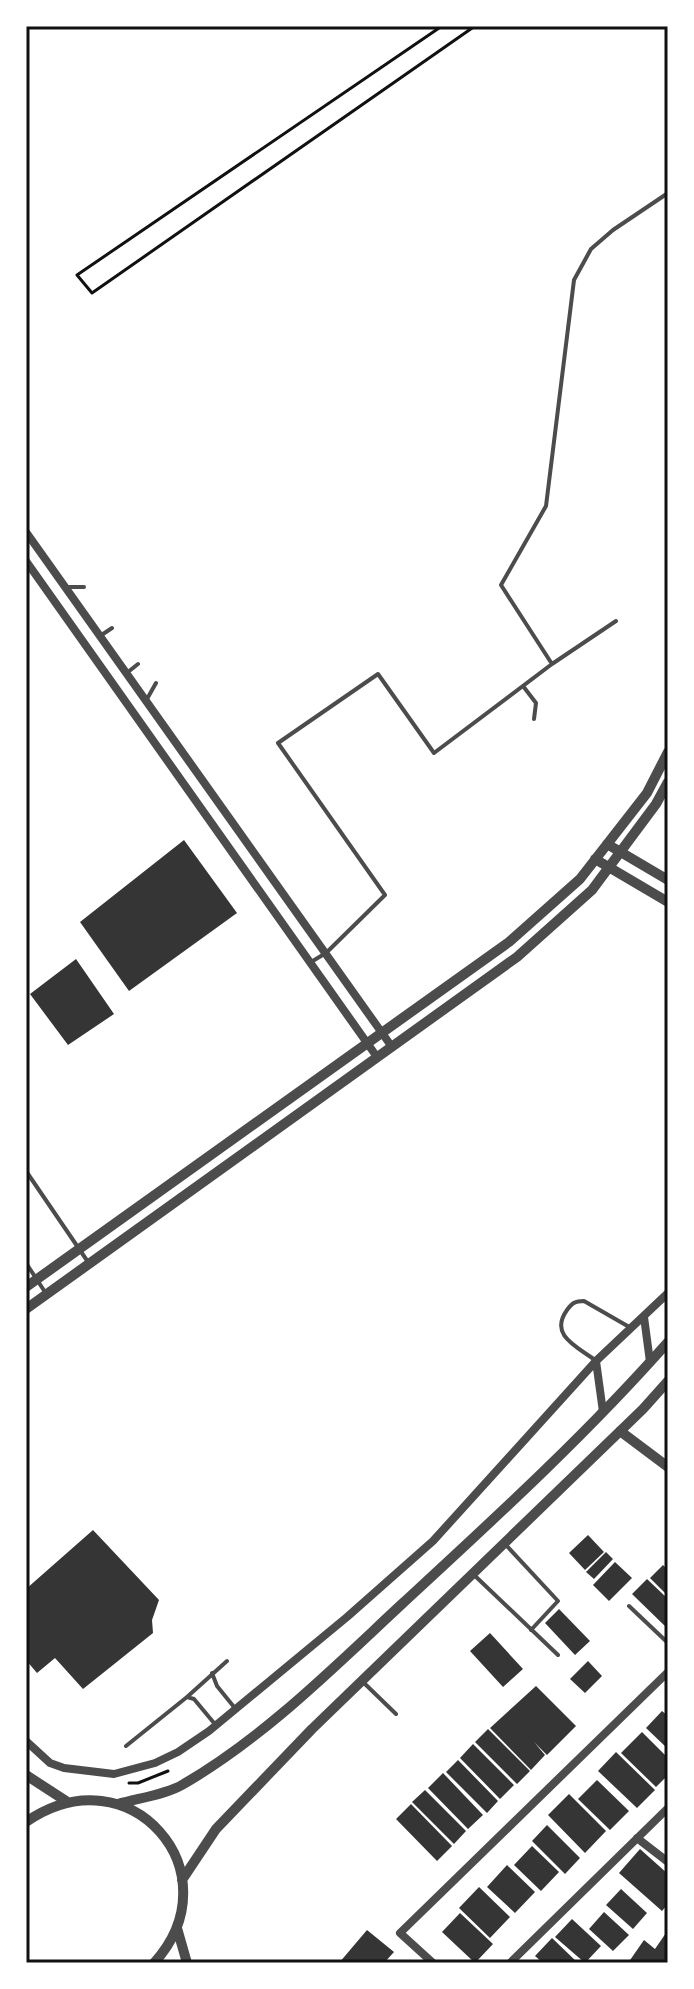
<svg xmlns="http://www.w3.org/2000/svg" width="694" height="1989" font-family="Poppins,sans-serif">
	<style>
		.building { fill: #353535 }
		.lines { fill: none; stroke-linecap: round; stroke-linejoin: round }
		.path { stroke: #111; stroke-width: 3 }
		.service { stroke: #4c4c4c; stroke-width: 4 }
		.minor { stroke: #4c4c4c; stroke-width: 8 }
		.tertiary { stroke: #4c4c4c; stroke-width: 10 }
		.neatline { fill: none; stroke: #111; stroke-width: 3 }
	</style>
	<rect width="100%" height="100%" fill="#fff"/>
	<path class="building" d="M184,840L237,913L129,991L80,922Z
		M76,959L114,1014L68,1045L30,994Z
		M93,1530L159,1600L152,1620L153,1633L83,1689L55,1658L37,1673L26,1660V1589Z
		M588,1535L604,1552L585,1570L569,1553Z
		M606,1552L613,1559L594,1579L586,1572Z
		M615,1562L632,1578L609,1601L593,1585Z
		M663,1565L668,1570V1596L650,1578Z
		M647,1579L668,1599V1629L632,1594Z
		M559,1609L590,1641L575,1655L545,1623Z
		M490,1633L523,1669L503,1687L470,1651Z
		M588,1661L602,1676L585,1693L570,1679Z
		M536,1686L576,1726L547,1755L534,1742L545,1755L531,1770L490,1728Z
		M662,1711L668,1716V1749L646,1728Z
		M488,1729L530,1771L517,1784L475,1742Z
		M642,1732L668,1758V1775L656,1787L621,1753Z
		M473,1744L514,1785L500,1799L460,1758Z
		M616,1752L655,1790L637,1808L598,1771Z
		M458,1760L498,1801L487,1813L446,1772Z
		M443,1773L483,1815L468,1829L428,1788Z
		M597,1780L629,1811L610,1830L578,1799Z
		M425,1790L466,1831L454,1844L412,1802Z
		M569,1794L606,1831L585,1853L548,1815Z
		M411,1804L452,1846L437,1861L396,1819Z
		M547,1825L580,1858L565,1874L532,1841Z
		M532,1846L559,1872L541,1891L514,1865Z
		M640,1849L668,1874V1904L662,1911L619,1873Z
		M507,1865L535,1892L515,1913L487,1887Z
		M479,1887L510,1917L490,1938L459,1908Z
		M621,1889L647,1913L633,1929L606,1905Z
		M604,1912L629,1935L613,1951L589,1929Z
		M460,1913L493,1944L475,1963L442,1932Z
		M572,1919L601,1946L585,1963L555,1937Z
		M367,1930L394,1952L384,1963H339Z
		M668,1930V1963H628L644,1940L655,1949Z
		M552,1938L578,1963H543L535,1956Z"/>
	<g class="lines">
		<path class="path" d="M442,26L77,275L92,293L475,26
			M129,1783H138L168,1771"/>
		<path class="service" d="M66,587H84
			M100,636L112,628
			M552,664L616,621
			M128,672L138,664
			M523,686L536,703L534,719
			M147,699L156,683
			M311,962L326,953L385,895L278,743L378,674L434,753L552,664L501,585L546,506L574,280L591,249L613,230L668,193
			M26,1171L88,1262
			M26,1263L45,1292
			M595,1360C576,1346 549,1335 567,1310C572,1303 575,1301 584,1301L631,1328
			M505,1544L558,1601L531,1630
			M473,1574L558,1655
			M629,1606L668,1643
			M212,1673L217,1686L234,1707
			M364,1683L396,1714
			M187,1697L227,1661
			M126,1746L187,1697L194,1699L214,1723"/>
		<path class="minor" d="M26,532L392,1047
			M26,561L377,1057
			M644,1317L650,1362
			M596,1361L603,1412
			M26,1741L50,1763L64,1768L114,1774L155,1763L178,1752L209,1731L347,1617L433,1541L596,1361L668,1293
			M637,1838L668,1862
			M433,1963L400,1933L668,1672
			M510,1963L668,1808"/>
		<path class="tertiary" d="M607,844L668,880
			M595,859L668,902
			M26,1287L509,942L580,879L647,793L668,752
			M26,1309L517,957L592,890L656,804L668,782
			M620,1431L668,1467
			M26,1775L66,1801
			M118,1804C139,1798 164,1795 182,1785C265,1737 334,1667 403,1603C494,1519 586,1435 668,1342
			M26,1822C130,1750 236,1873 154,1963
			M182,1880L216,1829L312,1729L643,1409L668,1381
			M177,1928L187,1963"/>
	</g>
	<rect width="694" height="1989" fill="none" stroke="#ffffff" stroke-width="56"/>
	<rect x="28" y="28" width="638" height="1933" class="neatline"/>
</svg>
